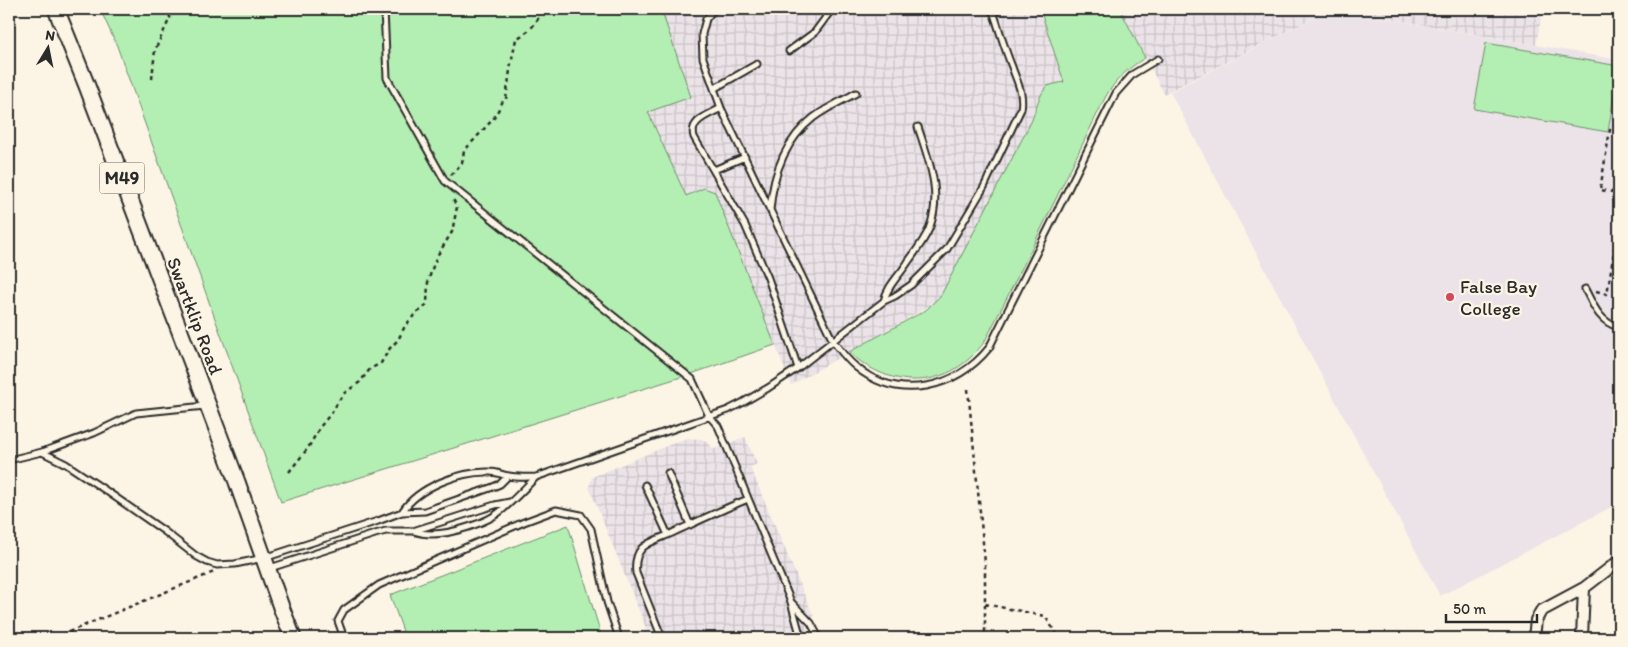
<svg xmlns="http://www.w3.org/2000/svg" width="1628" height="647" font-family="Itim,sans-serif">
	<style>
		.built { fill: #ebe3e7 }
		.industrial { fill: url(#industrial-grid) }
		.grass { fill: #b3eeb2; stroke: #6f8c6e }
		.lines { fill: none; stroke-linecap: round; stroke-linejoin: round }
		.lane-casing { stroke: #2b2b2b; stroke-width: 9 }
		.street-casing { stroke: #2b2b2b; stroke-width: 14 }
		.primary-casing { stroke: #2b2b2b; stroke-width: 19 }
		.path { stroke: #2b2b2b; stroke-width: 2.5; stroke-dasharray: 4 4; stroke-linecap: butt }
		.lane { stroke: #fcf5e5; stroke-width: 5 }
		.street { stroke: #fcf5e5; stroke-width: 10 }
		.primary { stroke: #fcf5e5; stroke-width: 15 }
		.poi-dot { fill: #d1495b; stroke: #fcf5e5; stroke-width: 2 }
		.labels { text-anchor: middle; dominant-baseline: central; stroke-width: 4.5; stroke-linejoin: round; paint-order: stroke }
		.shield { fill: #fcf5e5; stroke: #6a6863; stroke-width: 1 }
		.shield-label { font-size: 18px; font-weight: bold; fill: #2b2b2b }
		.poi-label { font-size: 19px; fill: #2b2b2b; stroke: #fcf5e5; text-anchor: start }
		.street-label { font-size: 19px; fill: #2b2b2b; stroke: #fcf5e5 }
	</style>
	<defs>
		<pattern id="industrial-grid" width="8" height="8" patternUnits="userSpaceOnUse" patternTransform="scale(1.25)"><rect width="8" height="8" fill="#ebe3e7"/><path d="M0 4h8M4 0v8" fill="none" stroke="#cac3c6"/></pattern>
	</defs>
	<rect width="100%" height="100%" fill="#fcf5e5"/>
	<filter id="ink" filterUnits="userSpaceOnUse"><feTurbulence type="fractalNoise" baseFrequency=".02" numOctaves="2"/><feDisplacementMap in="SourceGraphic" scale="10" xChannelSelector="R" yChannelSelector="G"/><feConvolveMatrix kernelMatrix="1 2 1 2 8 2 1 2 1" color-interpolation-filters="sRGB"/></filter>
	<g filter="url(#ink)">
		<path class="built" d="M1331,9L1619,60V503L1440,596L1170,92Z"/>
		<path class="industrial" d="M661,9H1040L1064,82L1050,85L1045,89L1040,98L1033,120L941,295L933,304L791,385L715,192L696,191L686,196L648,112L690,97Z
			M1120,9H1331L1164,94Z
			M1334,9H1543L1536,45Z
			M745,437L757,464L750,467L814,617L804,622L812,638H650L589,487L592,477L686,438L701,439L706,441L714,449Z"/>
		<path class="grass" d="M100,9H661L691,97L648,112L686,196L704,188L715,192L775,345L694,373L281,502L117,46Z
			M1040,9H1120L1145,58C1128,68 1115,80 1105,98L1027,258L985,341C950,390 892,392 849,352L926,310L941,295L1032,120C1036,109 1039,93 1048,86C1053,84 1059,83 1064,82Z
			M1486,43L1619,66L1608,132L1474,109Z
			M568,525L602,638H385L403,631L390,595Z"/>
		<g class="lines">
			<defs>
				<path id="lane" d="M384,9L387,78L445,181L692,379L709,416L718,426L791,602L801,638
					M714,9L706,19L702,34L703,58L721,108L833,341C840,350 847,360 856,367C899,402 956,389 989,348L1116,93L1133,74L1158,59
					M789,51L815,32L832,9
					M715,88L757,64
					M721,108C709,115 689,120 694,137L745,225L768,278L798,368
					M714,170L745,157
					M770,210C773,175 784,141 813,118C826,108 842,101 856,93
					M1585,289C1593,305 1600,323 1619,327
					M884,301C887,286 900,275 908,262C915,252 924,241 929,229C943,194 929,161 918,127
					M42,452L66,464L105,490L164,531L196,556L207,562L217,565L235,564L264,558L378,521L402,512L425,511L493,487L500,484L508,476
					M9,460L42,452L94,433L136,413L205,406
					M668,473L690,525
					M645,485L668,535
					M402,512C418,487 460,471 490,472C497,472 502,475 509,476C518,478 527,477 536,477L728,410L742,403L768,388L798,368L884,301L895,296L911,285L947,249L984,187L1021,109C1024,93 1017,82 1012,67C1005,50 1000,32 994,14L990,9
					M413,531C419,533 425,534 432,534C451,534 488,523 502,510C514,500 525,488 536,477
					M270,568L375,534L386,531H413L495,505L510,502
					M792,603L811,623L819,638
					M344,638L338,621L344,610L379,585L524,522L556,510L581,515L591,529L607,602L619,638
					M662,638L636,573C635,565 636,555 642,548C650,541 661,538 670,534C696,522 721,510 748,499"/>
				<path id="street" d="M1534,638L1536,620L1541,611L1584,588L1619,561
					M1582,638L1584,588"/>
				<path id="primary" d="M56,9L87,86L237,482L281,607L293,638"/>
			</defs>
			<use href="#lane" class="lane-casing"/>
			<use href="#street" class="street-casing"/>
			<use href="#primary" class="primary-casing"/>
			<path class="path" d="M152,79L155,50L170,18L169,9
				M1619,132L1610,130L1600,190L1619,193
				M451,175L462,163L464,151L494,118L503,101L506,99L511,63L516,39C527,33 539,23 541,10L540,9
				M1596,291L1607,294L1619,222
				M968,389L985,563V638
				M289,472L308,448L320,427L332,412L343,394L360,382L370,369L381,363L390,348L398,340L405,326L416,313L423,309L427,304L428,282L432,269L437,256L452,232L457,207L453,199
				M985,604L1045,616L1059,638
				M54,638L214,572"/>
			<use href="#lane" class="lane"/>
			<use href="#street" class="street"/>
			<use href="#primary" class="primary"/>
		</g>
	</g>
	<circle class="poi-dot" cx="1450" cy="297" r="5"/>
	<g class="labels">
		<rect class="shield" x="99.5" y="162.5" width="45" height="31" rx="4"/>
		<g class="shield-label">
			<text x="122" y="178">M49</text>
		</g>
		<g class="poi-label">
			<text x="1460" y="286">False Bay<tspan x="1460" dy="22">College</tspan></text>
		</g>
		<g class="street-label">
			<text transform="translate(195 316) rotate(69)">Swartklip Road</text>
		</g>
	</g>
	<rect width="1628" height="647" fill="none" stroke="#fcf5e5" stroke-width="30"/>
	<rect x="15" y="15" width="1598" height="617" fill="none" stroke="#2b2b2b" stroke-width="2" filter="url(#ink)"/>
	<g transform="translate(48 48) rotate(10)" stroke="#fcf5e5" stroke-width="4" paint-order="stroke">
	<path d="M0-4L9 19L0 12L-9 19Z" fill="#2b2b2b"/>
	<text y="-8" font-size="14" font-weight="bold" text-anchor="middle" fill="#2b2b2b">N</text>
	</g>
	<path d="M1446 614v8h91v-8" fill="none" stroke="#2b2b2b" stroke-width="2.5"/>
	<text x="1453" y="614" font-size="15" fill="#2b2b2b" stroke="#fcf5e5" stroke-width="4" paint-order="stroke">50 m</text>
</svg>
